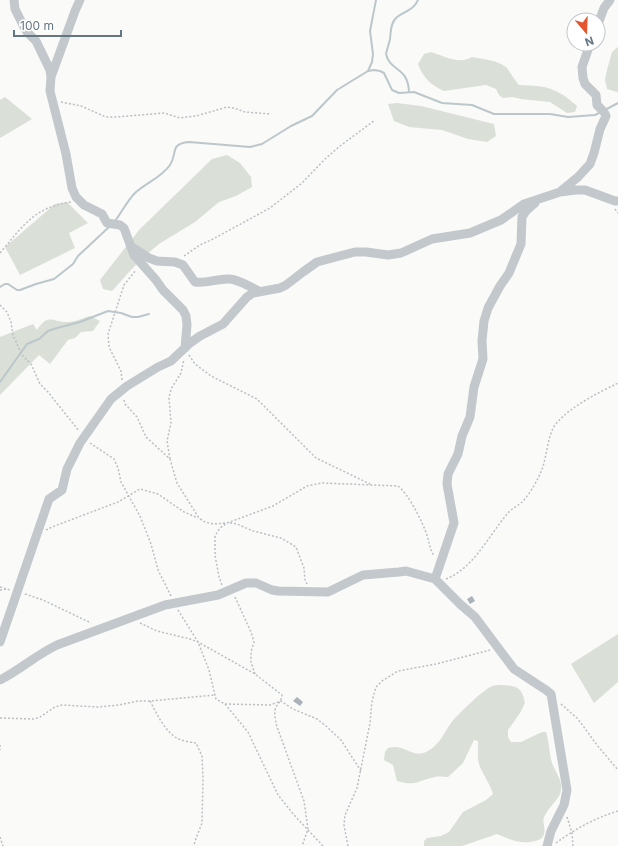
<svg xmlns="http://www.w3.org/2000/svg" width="618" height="846" font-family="Inter,sans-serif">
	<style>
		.green { fill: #dadfd7 }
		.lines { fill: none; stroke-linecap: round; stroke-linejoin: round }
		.stream { stroke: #bbc7cb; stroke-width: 2 }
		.building { fill: #aab3b9 }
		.path { stroke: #bbbfc2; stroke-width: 1.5; stroke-dasharray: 2 2; stroke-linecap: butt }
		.minor { stroke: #c3c8cc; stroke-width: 9 }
	</style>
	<rect width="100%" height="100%" fill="#fafaf8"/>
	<path class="green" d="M618,47V92H617L607,89L605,80L607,70L612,52Z
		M431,52C444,56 459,65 472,57C482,59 497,60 506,67C509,70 515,81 519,85C546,86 556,87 577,106L575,112L567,113L550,102L521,99L512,97L503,98L499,95L496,89L486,85L444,91C431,85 423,78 418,64L424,54Z
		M5,97L32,119L0,138V100Z
		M397,103L421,106L494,124L496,136L487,142L468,139L442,130L409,127L394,121L388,104Z
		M227,155L240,163L251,177L252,187L236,196L219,202L195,222L159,244L140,260L112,291L103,289L100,280L139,230L212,159Z
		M67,202L88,223L69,233L75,248L20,275L5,247L55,204Z
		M90,316L100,321L93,331L81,332L75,338L68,340L50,364L39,355L0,395V337L33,324L37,330C49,312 53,323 68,322C75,322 83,318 90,316Z
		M618,634V682L594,703L571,664Z
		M501,685C517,686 522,687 525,703L520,713L508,730V737L511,742H521L542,732H546C549,741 549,750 551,759C553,771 565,780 560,794C556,802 548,808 544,817C542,822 546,829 544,834C542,839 539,840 535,841C520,845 510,839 497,834L462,846H424V841L427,838L441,836L449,832L463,812L486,800L493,794C490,784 484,776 480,767C477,759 478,750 478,741L474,740L463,763L448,777C444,777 439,776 435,777C418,780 417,787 397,781L393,765L384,760L385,752L388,748C406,743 411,760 428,751C440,744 444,733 451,723C458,714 483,690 492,686C495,685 498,685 501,685Z"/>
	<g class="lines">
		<path class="stream" d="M368,71L372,62L373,54L370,31L376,0
			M409,92C408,66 390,72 386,54C387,49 389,44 390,39C391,32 390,24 396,18C403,12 414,10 418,0
			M605,110L618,103
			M115,221C122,212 127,201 135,193C146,183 162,177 170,165C178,153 169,144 189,142L250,147L262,144L291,126L312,116L337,90L368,71L374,70L380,71L384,73L392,90L399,93L414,92L442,103L472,105L494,114H550L568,117L595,115L601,112
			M0,287L5,284H8L17,290H20L36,284L54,279L73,264L78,256L109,227
			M0,382L27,344L39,339L48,331L57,328L80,322L108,311L121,313L132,317H138L149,314"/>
	</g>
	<path class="building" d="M472,596L475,601L470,604L467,599Z
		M297,697L303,702L300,706L293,701Z"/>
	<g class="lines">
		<path class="path" d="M61,102L81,106L106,117H116L164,113L180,118L196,116L227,107L234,108L245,112L271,114
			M615,209L618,213
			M0,253C22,227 34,207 71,202
			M184,256L200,245L213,239L270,208L302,183L325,159L340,146L375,120
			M0,305L7,312L11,322L13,335L22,355L31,364L40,384L48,392L79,431
			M189,355L195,364L211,376L257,399L316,458L370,484
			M122,380L121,371L109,347L108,334L124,285L136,270
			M124,400L125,404L137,417L146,437L170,459L177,483L199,518C207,525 215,524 226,523
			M90,443L114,459L118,468L121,482L140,516L151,544L158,570L171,596
			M170,459L167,441L171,423L169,398L171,389L181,373L184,359
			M230,523L237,524L253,531L281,538L296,547L304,568L305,580L307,584
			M46,530L52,527L118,502L140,489L158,494L184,512L198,518
			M446,579C474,568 489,535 508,513C512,508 520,505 524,500C530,493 536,483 540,474C547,460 547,436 555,425C569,407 598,393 618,383
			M222,585L219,577L215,555V536L220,528L227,523L273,506L307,486L322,483L398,486C408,493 423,523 427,535C429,543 430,549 434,556
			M0,587L10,590
			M0,590L6,589
			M25,594L43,600L91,623
			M235,597L251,632L254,642L251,652V662L255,674
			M178,610L198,642L209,670L216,699L225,704L248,732L278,795L294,815L323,846
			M140,623L157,631L190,639L198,642L255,674L282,695C281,703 277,703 275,710C274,714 276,720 276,724L304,801L308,829L302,846
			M150,701C157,714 163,728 175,737C181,741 190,742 196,743L202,756L203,778L202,823L195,841L194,846
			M225,704L270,705L281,701L293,709L317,719L326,726L341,740L361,771
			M561,704L578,719L597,745L618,770
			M0,718L34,719L40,717L55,707L62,705L98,707L119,705L138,701H150L215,695
			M0,745V750
			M567,817L572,833L573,846
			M0,837L3,846
			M556,843C575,829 595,818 618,811
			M348,846L344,825L345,815L357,788L370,723L372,701L376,687L382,681L398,671L436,664L490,650"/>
		<path class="minor" d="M14,0L15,9L22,23L27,32L36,41L50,70L51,77L50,91L66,154L72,188L76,197L84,205L102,214L107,223L120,225L124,228L134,255L156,280L163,290L183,310L186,316L187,325L185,348
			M598,24L604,8L610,0
			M51,77L75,11L80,0
			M561,191L578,177L590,164L594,153L600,129L606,116L604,112L597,105L596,95L585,84L583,78L582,67L590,44
			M132,247L149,258L157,261L175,262L183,265L195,282C207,284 218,278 230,279C240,280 250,287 259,291
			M435,579L454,523L447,484L448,474L458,454L462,436L470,417L474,387L483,359L482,341L484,321L488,308L500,286L509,273L521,244L522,217L526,211L535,203
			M0,642L49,499L62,490L67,469L80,443L111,399L127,386L158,367L171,361L190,343L200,336L223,324L247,297L253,293L280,288L286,285L303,272L317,262L355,252H366L388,255L401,253L432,239L470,233L501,220L524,204L560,192L576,190H585L615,201H618
			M0,680C20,670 36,655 57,645L165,605L218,595L246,583H256L272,590L278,591L328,592L363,575L399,572L406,571L435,579L460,604L475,617L514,669L546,690L551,694L567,790L564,805L551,831L547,846"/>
	</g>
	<g transform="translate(586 32) rotate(161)"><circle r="19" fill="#ffffff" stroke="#c1c8cd"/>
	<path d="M0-3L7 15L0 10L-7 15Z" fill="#e4572e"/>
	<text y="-6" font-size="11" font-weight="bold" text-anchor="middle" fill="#657683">N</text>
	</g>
	<path d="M14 30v6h107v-6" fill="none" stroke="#657683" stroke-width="2"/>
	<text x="20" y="30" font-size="12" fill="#657683" stroke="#ffffff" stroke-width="3" paint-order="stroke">100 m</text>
</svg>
